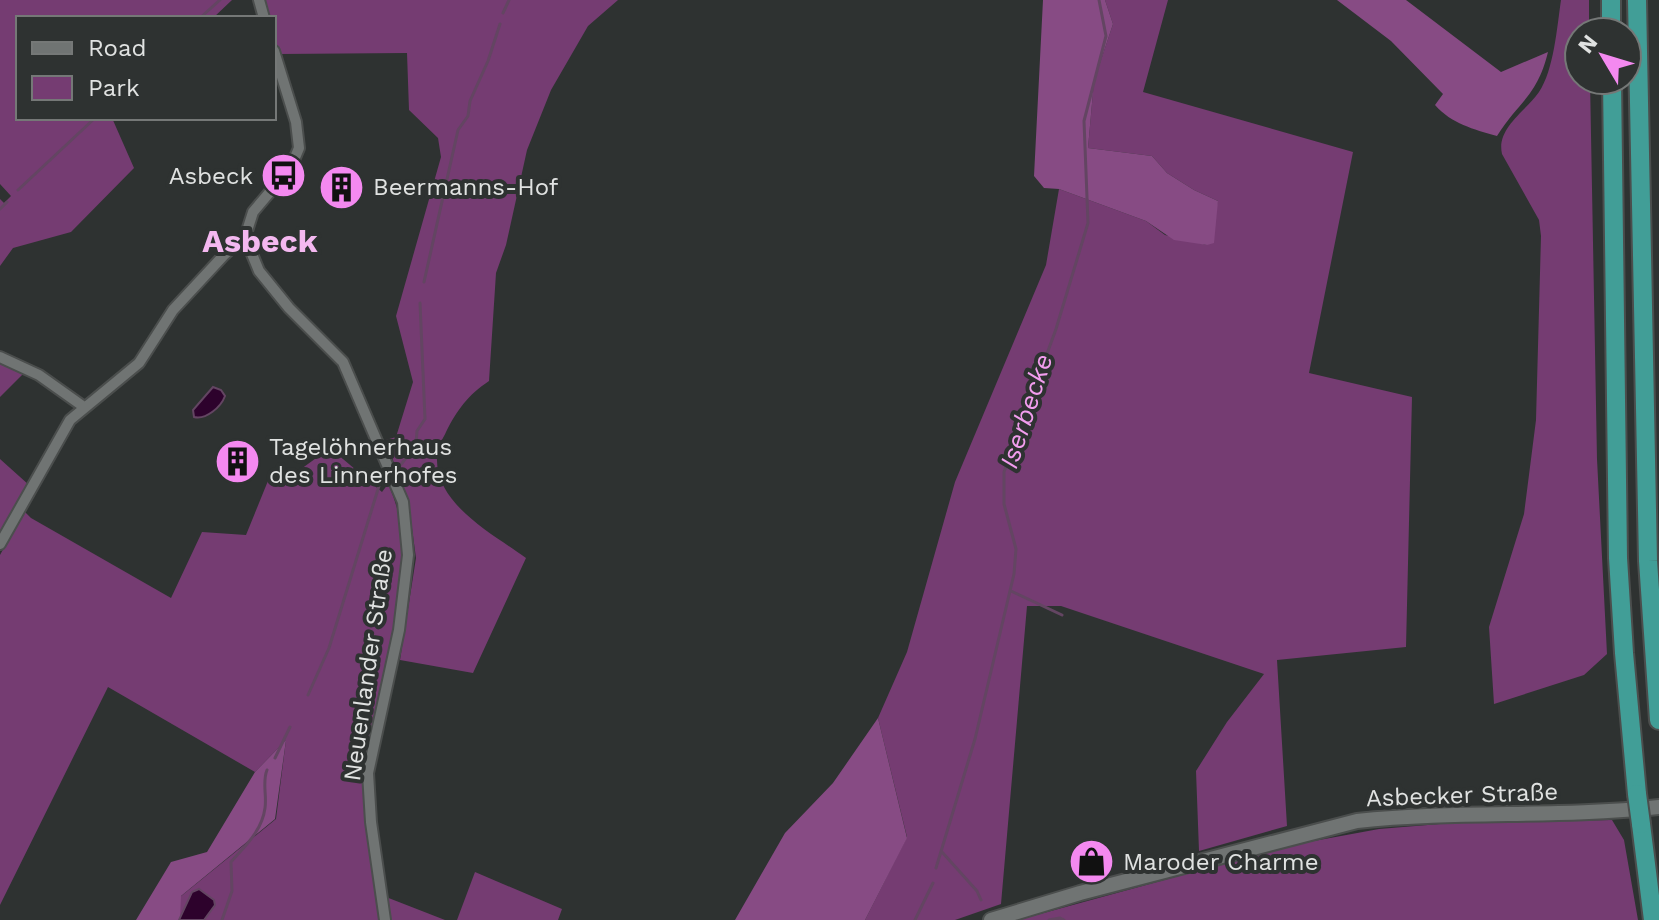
<svg xmlns="http://www.w3.org/2000/svg" width="1659" height="920" font-family="'Work Sans',sans-serif">
	<style>
		.green { fill: #753c72 }
		.forest { fill: #874b84 }
		.water { fill: #2d022c; stroke: #634562; stroke-width: 2 }
		.lines { fill: none; stroke-linecap: round; stroke-linejoin: round }
		.stream { stroke: #634562; stroke-width: 3 }
		.street-casing { stroke: #4b4e4d; stroke-width: 14 }
		.secondary-casing { stroke: #4b4e4d; stroke-width: 18 }
		.highway-casing { stroke: #4b4e4d; stroke-width: 22 }
		.street { stroke: #707473; stroke-width: 10 }
		.secondary { stroke: #707473; stroke-width: 14 }
		.highway { stroke: #419e97; stroke-width: 18 }
		.highway-bridge-casing { stroke: #4b4e4d; stroke-width: 22; stroke-linecap: butt }
		.highway-bridge { stroke: #419e97; stroke-width: 18 }
		.labels { text-anchor: middle; dominant-baseline: central; stroke-width: 8; stroke-linejoin: round; paint-order: stroke }
		.poi-label { font-size: 24px; fill: #e0e2e1; stroke: #2e3231; text-anchor: start }
		.street-label { font-size: 24px; fill: #e0e2e1; stroke: #2e3231 }
		.water-label { font-size: 26px; font-style: italic; fill: #f29dee; stroke: #2e3231 }
		.district-label { font-size: 32px; font-weight: bold; fill: #f4b8f0; stroke: #2e3231 }
	</style>
	<rect width="100%" height="100%" fill="#2e3231"/>
	<path class="green" d="M0,0H232L213,18H18V118H112L134,168L71,232L13,248L0,266V199L4,203L11,196L0,184Z
		M263,0H618L588,26L551,90L527,150L506,245L496,273L489,381C468,395 457,410 446,432C444,437 439,444 438,449C428,501 492,533 526,558L473,673L400,660L416,558L409,506L386,440L396,437L413,382L396,316L441,157L438,138L409,110L407,53L280,54L274,38V18H267Z
		M1105,0H1168L1143,92L1353,152L1309,373L1412,397L1406,647L1277,660L1287,826L1199,851L1196,771L1227,722L1264,674L1061,606H1027L1001,904L955,920H865L907,837L878,718L907,652L955,482L1046,265L1059,189L1146,221L1165,235L1207,245L1218,201L1194,190L1167,173L1152,156L1088,148L1094,81L1113,24Z
		M1561,0H1589V32H1579V80H1590L1597,459L1607,654L1584,675L1494,704L1489,627L1524,514L1536,420L1541,236L1539,220L1502,154C1496,128 1526,111 1539,92C1554,70 1557,27 1561,0Z
		M0,359L25,372L0,397Z
		M330,448L382,492L388,484C430,573 375,683 365,773C360,814 374,878 380,920H180V897L276,819L286,740L255,772L108,687L0,905V555L24,511L31,518L171,598L202,532L246,535L272,471L290,477Z
		M0,459L29,485L0,538Z
		M1612,820L1624,840L1638,920H1018L1292,845L1379,829L1452,823Z
		M475,872L562,909L558,920H457Z
		M386,897L445,920H391Z"/>
	<path class="forest" d="M1043,0H1105L1113,24L1094,81L1088,148L1152,156L1167,173L1194,190L1218,201L1214,243L1207,245L1174,240L1146,221L1059,189L1044,188L1034,176Z
		M1337,0H1406L1501,72L1548,52C1537,97 1519,101 1497,136C1473,129 1452,124 1435,105L1443,94L1391,41Z
		M878,718L907,838L865,920H735L785,833L833,783Z
		M286,740L275,819L181,896L180,920H136L171,862L207,852L255,772Z"/>
	<path class="water" d="M213,387L221,390L225,396C221,407 206,420 194,417L193,410Z
		M199,889L214,900L215,905L204,920H179L192,892Z"/>
	<g class="lines">
		<path class="stream" d="M503,13L509,0
			M200,18L220,0
			M18,190L95,118
			M0,209L7,202
			M424,282L458,130L468,116L470,101L488,61L500,24
			M399,467L416,445L417,431L425,419L420,303
			M1011,591L1062,615
			M308,695L329,648L379,486
			M275,758L290,727
			M942,852L977,891L981,900
			M936,868L975,739L1014,574L1016,549L1004,504V472L1056,329L1088,223L1084,121L1106,36L1099,0
			M222,920L232,891L231,862C245,846 262,831 265,808C267,795 262,782 267,770
			M915,920L933,883
			M1049,920L1060,918L1064,920"/>
		<defs>
			<path id="street" d="M259,0L264,18
				M274,51L296,122L299,148L291,167L253,212L247,231V242L259,271L289,308L343,362L403,502L408,555L399,630L368,773L371,822L385,920
				M0,357L39,375L84,407
				M0,544L70,420L139,363L173,310L224,255L235,245L247,242"/>
			<path id="secondary" d="M991,920L1080,893L1357,821C1457,810 1559,818 1659,807"/>
			<path id="highway" d="M1611,0V32
				M1637,0L1648,561L1659,720
				M1612,80L1618,558L1624,653L1637,794
				M1641,824L1653,920"/>
		</defs>
		<use href="#street" class="street-casing"/>
		<use href="#secondary" class="secondary-casing"/>
		<use href="#highway" class="highway-casing"/>
		<use href="#street" class="street"/>
		<use href="#secondary" class="secondary"/>
		<use href="#highway" class="highway"/>
		<defs>
			<path id="highway-bridge" d="M1637,794L1641,824"/>
		</defs>
		<use href="#highway-bridge" class="highway-bridge-casing"/>
		<use href="#highway-bridge" class="highway-bridge"/>
	</g>
	<defs>
		<symbol id="bus-disc" viewBox="-11 -11 22 22"><circle r="9.5" fill="#f489f0" stroke="#2e3231"/><path d="M-5-6H5V4H4V6H2V4H-2V6H-4V4H-5ZM-3.5-4V0h7V-4ZM-3.5 1.2v1.5H-2V1.2ZM2 1.2v1.5H3.5V1.2Z" fill="#111"/></symbol>
		<symbol id="building-disc" viewBox="-11 -11 22 22"><circle r="9.5" fill="#f489f0" stroke="#2e3231"/><path d="M-4-6H4V6H1V3H-1V6H-4ZM-2.5-4.3h1.7v1.8h-1.7ZM.8-4.3h1.7v1.8H.8ZM-2.5-1h1.7V.8h-1.7ZM.8-1h1.7V.8H.8Z" fill="#111"/></symbol>
		<symbol id="shop-disc" viewBox="-11 -11 22 22"><circle r="9.5" fill="#f489f0" stroke="#2e3231"/><path d="M-5-2.5h2.3a2.7 3.5 0 0 1 5.4 0H5L5.5 6h-11ZM-1.5-2.5h3a1.5 2.3 0 0 0-3 0Z" fill="#111"/></symbol>
	</defs>
	<g fill-rule="evenodd">
		<use href="#bus-disc" x="258" y="150" width="51" height="51"/>
		<use href="#building-disc" x="316" y="162" width="51" height="51"/>
		<use href="#building-disc" x="212" y="436" width="51" height="51"/>
		<use href="#shop-disc" x="1066" y="836" width="51" height="51"/>
	</g>
	<g class="labels">
		<g class="poi-label">
			<text x="253" y="176" text-anchor="end">Asbeck</text>
			<text x="373" y="187">Beermanns-Hof</text>
			<text x="269" y="447">Tagelöhnerhaus<tspan x="269" dy="28">des Linnerhofes</tspan></text>
			<text x="1123" y="862">Maroder Charme</text>
		</g>
		<g class="street-label">
			<text transform="translate(368 665) rotate(-82)">Neuenlander Straße</text>
			<text transform="translate(1462 795) rotate(-2)">Asbecker Straße</text>
		</g>
		<g class="water-label">
			<text transform="translate(1026 411) rotate(-72)">Iserbecke</text>
		</g>
		<g class="district-label">
			<text x="260" y="241">Asbeck</text>
		</g>
	</g>
	<rect x="16" y="16" width="260" height="104" fill="#2e3231" stroke="#757877" stroke-width="2"/>
	<rect x="32" y="42" width="40" height="12" fill="#707473" stroke="#757877" stroke-width="2"/>
	<text x="88" y="56" font-size="24" fill="#e0e2e1">Road</text>
	<rect x="32" y="76" width="40" height="24" fill="#753c72" stroke="#757877" stroke-width="2"/>
	<text x="88" y="96" font-size="24" fill="#e0e2e1">Park</text>
	<g transform="translate(1603 56) rotate(308)"><circle r="38" fill="#2e3231" stroke="#757877" stroke-width="2"/>
	<path d="M0-6L14 30L0 20L-14 30Z" fill="#f489f0"/>
	<text y="-12" font-size="22" font-weight="bold" text-anchor="middle" fill="#e0e2e1">N</text>
	</g>
</svg>
